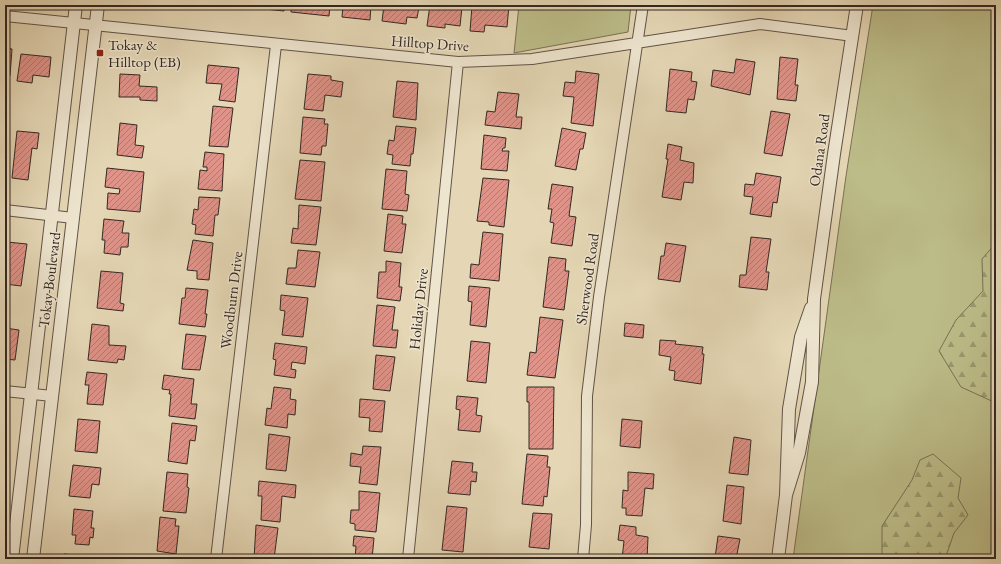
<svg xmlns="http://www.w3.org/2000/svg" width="1001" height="564" font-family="'EB Garamond',serif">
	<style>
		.green { fill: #bcbc88; stroke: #787255 }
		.forest { fill: url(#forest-firs); stroke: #787255 }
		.building { fill: url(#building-hatch); stroke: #342822 }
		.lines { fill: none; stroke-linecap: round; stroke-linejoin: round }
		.minor-casing { stroke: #605447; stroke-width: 12 }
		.tertiary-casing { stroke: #605447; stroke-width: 14 }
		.minor { stroke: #eee5cf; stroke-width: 10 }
		.tertiary { stroke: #eee5cf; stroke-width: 12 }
		.poi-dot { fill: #8f2418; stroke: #eee5cf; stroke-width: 1.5 }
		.labels { text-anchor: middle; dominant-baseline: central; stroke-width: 3; stroke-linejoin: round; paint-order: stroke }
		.street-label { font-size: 15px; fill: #342822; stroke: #eee5cf }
		.poi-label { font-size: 15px; fill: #342822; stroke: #eee5cf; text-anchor: start }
	</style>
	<defs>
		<pattern id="forest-firs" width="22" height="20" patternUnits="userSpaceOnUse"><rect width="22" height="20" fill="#bcbc88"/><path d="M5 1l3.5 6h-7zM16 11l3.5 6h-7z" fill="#9a996f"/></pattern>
		<pattern id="building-hatch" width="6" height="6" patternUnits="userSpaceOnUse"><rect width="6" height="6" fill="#df9389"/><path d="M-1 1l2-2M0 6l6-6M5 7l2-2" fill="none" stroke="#b67870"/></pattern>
	</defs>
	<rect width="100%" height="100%" fill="#e5d7b5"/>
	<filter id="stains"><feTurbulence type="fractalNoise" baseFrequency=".005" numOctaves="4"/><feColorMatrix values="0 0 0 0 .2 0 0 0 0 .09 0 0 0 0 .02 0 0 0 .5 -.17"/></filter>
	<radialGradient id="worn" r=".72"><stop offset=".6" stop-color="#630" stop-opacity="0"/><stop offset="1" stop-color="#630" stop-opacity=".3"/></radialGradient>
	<path class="green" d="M519,5H631L628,32L514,53Z
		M873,5H996V559H793L846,176Z"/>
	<path class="forest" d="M996,243V403L961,387L939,351L956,320L983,291L982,259Z
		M933,454L961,478L958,498L968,515L954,533L945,559H882V526L912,480L920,460Z"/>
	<path class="building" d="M246,5H284V11L246,7Z
		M291,5H330L329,16L291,12Z
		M343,5H371L370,20L342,17Z
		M384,5L419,7L417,18L407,17L406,24L382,21Z
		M430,5L462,7L460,26L445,24V28L427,26Z
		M499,5H509L507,27L485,25L484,32L470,31L472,6L499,8Z
		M5,48L12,49L10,76H5Z
		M21,54L51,57L49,77L33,75L32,83L17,81Z
		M780,57L798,59L795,85H798L796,101L777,99Z
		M736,59L755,62L750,95L711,86L713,70L734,73Z
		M208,65L239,68L235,102L219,100L222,84L206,83Z
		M670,69L692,72L691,81L697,82L694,100L688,99L686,113L666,111Z
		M576,71L599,74L593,126L571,123L574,97L563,96L565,82L575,83Z
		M120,74L140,75L139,86L157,87V101L140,100V97H119Z
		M308,74L331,76V80L343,82L341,97L325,95L323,111L304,109Z
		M397,81L418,83L416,120L393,117Z
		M498,92L519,94L516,117H522L521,129L485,125L487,111L495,112Z
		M213,106L233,108L228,147L209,146Z
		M771,111L790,114L782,156L764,153Z
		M303,117L325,119L324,124H328L326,146H322L321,155L300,153Z
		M120,123L137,125L135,145L144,146L142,158L117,155Z
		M396,126L416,128L413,154H411L410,166L392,164L393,155L387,154L389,140L394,141Z
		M562,128L586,133L583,149H580L576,170L555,166Z
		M17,131L39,133L37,149L32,148L28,180L12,178Z
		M484,135L506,138L505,148H503L502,151H509L507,171L481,169Z
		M668,144L682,147L680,160L694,163L693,183L684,182L681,200L662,197L668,159H666Z
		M205,152L224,154L222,191L198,189L200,170L207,171V167H203Z
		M300,160L325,162L321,201L295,199Z
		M107,168L144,172L140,212L107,209L108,193L119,194L120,189L105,187Z
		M386,169L407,171L405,194L409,195L407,211L382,209Z
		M756,173L781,177L777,203L773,202L771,217L750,214L753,197L744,196L745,184L754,185Z
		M483,178L509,180L504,227L489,225V222L477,221Z
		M552,184L573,187L569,216L576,217L572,246L551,243L554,223L550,222L552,209H548Z
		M199,197L220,198L218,215H215L213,236L195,234L196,225L192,224L194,209L198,210Z
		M299,205L321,207L316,245L291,243L293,228L298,229Z
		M388,214L403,216L402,224H406L402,253L384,251Z
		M104,219L124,221L122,233H129L128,247H121L120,255L104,253L105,240H102Z
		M483,232L503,234L499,281L470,278L471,264L479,265Z
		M751,237L771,239L766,272H769L767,290L739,287L740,275H746Z
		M193,240L213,243L209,280L197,279V271L187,270Z
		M7,242L27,244L21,286L5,284Z
		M666,243L686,246L680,282L658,279L661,256H664Z
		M298,250L320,252L315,287L286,284L288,268H296Z
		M549,257L566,259L565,271H569L564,310L543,307Z
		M386,261L401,263L399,287H402L400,301L377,298L379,272H386Z
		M101,271L123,273L120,303L124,304L123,311L97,308Z
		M469,286L490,288L486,327L470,325L472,302L468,301Z
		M186,288L208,290L205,314H207L205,327L179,324L182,298H185Z
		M281,295L308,298L303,337L282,335L285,311L280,310Z
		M377,305L395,307L392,330H398L396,348L373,346Z
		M540,317L563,320L555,378L527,375L530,352L536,353Z
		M625,323L644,325L643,338L624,336Z
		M92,324L109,326V345L126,346L124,360L118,359L117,363L88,360Z
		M5,328L19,330L15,360L5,359Z
		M186,334L206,336L200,370L182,369Z
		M660,340L676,341L675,344L703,347L702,354H704L701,384L674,380L675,371L669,370L671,357L659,355Z
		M471,341L490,343L486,383L467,381Z
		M275,343L307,347L305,364L292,362L291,369L296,370L295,378L274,375L276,360L273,359Z
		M376,355L395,357L390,391L373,389Z
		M87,372L107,374L103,405L87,404L89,385H85Z
		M164,375L194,379L191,404H197L195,419L169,416L171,394H169L170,390L162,389Z
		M274,387L291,389L290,399L296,400L295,415L288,414L287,428L265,425L267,408L271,409Z
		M527,387H554L553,449H529V402H527Z
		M457,396L478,398L476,415L482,416L480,432L458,430L460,410L456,409Z
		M360,399L385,401L382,432L369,431L370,418L359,417Z
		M78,419L100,421L97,453L75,451Z
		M622,419L642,421L640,448L620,446Z
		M172,423L197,426L195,441L190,440L187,464L168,461Z
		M269,434L290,437L286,471L266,469Z
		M734,437L751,440L748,475L729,473Z
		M363,446L381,447L377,485L359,483L361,467L350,466L351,453L362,455Z
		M527,454L548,456L547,467H550L547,497L544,496L543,506L522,504Z
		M452,461L473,463L472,472H477L476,482L471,481L470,495L448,493Z
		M73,465L101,468L99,485L92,484L90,498L69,496Z
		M167,472L188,474L187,487L189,488L186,513L163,511Z
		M628,472L654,474L653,489L645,488L642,516L626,515V508H622L623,490L628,491Z
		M259,481L296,485L295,498L282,496L280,522L261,520L262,496H258Z
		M727,485L744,487L741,524L723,521Z
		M359,491L380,493L376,532L355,530V524L350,523L351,510H359Z
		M447,506L467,508L463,552L442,550Z
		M74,509L93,511L91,528H94L93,538L90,537L89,545L75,544L76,535H72Z
		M533,513L552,514L549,549L529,547Z
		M160,517L176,519L175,526H179L176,554L157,551Z
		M256,525L278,528L274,559H254Z
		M620,525L636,527V535L648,537L647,559H622L624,541L618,540Z
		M354,536L374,538L372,559H355L356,546H353Z
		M718,536L740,539L736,559L715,558Z
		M64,554L81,556L80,559H64Z"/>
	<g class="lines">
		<defs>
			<path id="minor" d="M5,16L458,62L532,59L760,24L853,36
				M5,210L73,218
				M5,391L52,396
				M216,559L276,45
				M408,559L458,62
				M583,559L586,525L587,396L599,297L643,5"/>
			<path id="tertiary" d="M786,495L799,453L812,382L814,299L834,154L857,5
				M12,559L76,5
				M33,559L98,5
				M778,559L786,495L789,409L801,337L811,308"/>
		</defs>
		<use href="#minor" class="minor-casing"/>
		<use href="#tertiary" class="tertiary-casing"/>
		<use href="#minor" class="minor"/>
		<use href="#tertiary" class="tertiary"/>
	</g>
	<rect class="poi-dot" x="96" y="49" width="8" height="8" rx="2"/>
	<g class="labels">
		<g class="street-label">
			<text transform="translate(430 43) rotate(4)">Hilltop Drive</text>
			<text transform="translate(819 150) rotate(-82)">Odana Road</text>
			<text transform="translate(587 279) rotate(-82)">Sherwood Road</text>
			<text transform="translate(49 280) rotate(-83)">Tokay Boulevard</text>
			<text transform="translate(231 300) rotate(-83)">Woodburn Drive</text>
			<text transform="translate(418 309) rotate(-84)">Holiday Drive</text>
		</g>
		<g class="poi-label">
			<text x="108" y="44">Tokay &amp;<tspan x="108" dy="17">Hilltop (EB)</tspan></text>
		</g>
	</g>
	<rect width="1001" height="564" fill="none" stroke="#e5d7b5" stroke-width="20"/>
	<rect x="6" y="6" width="989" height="552" fill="none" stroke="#342822" stroke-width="2"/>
	<rect x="10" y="10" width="981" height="544" fill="none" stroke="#342822"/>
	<rect width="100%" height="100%" filter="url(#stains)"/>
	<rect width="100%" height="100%" fill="url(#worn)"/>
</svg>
